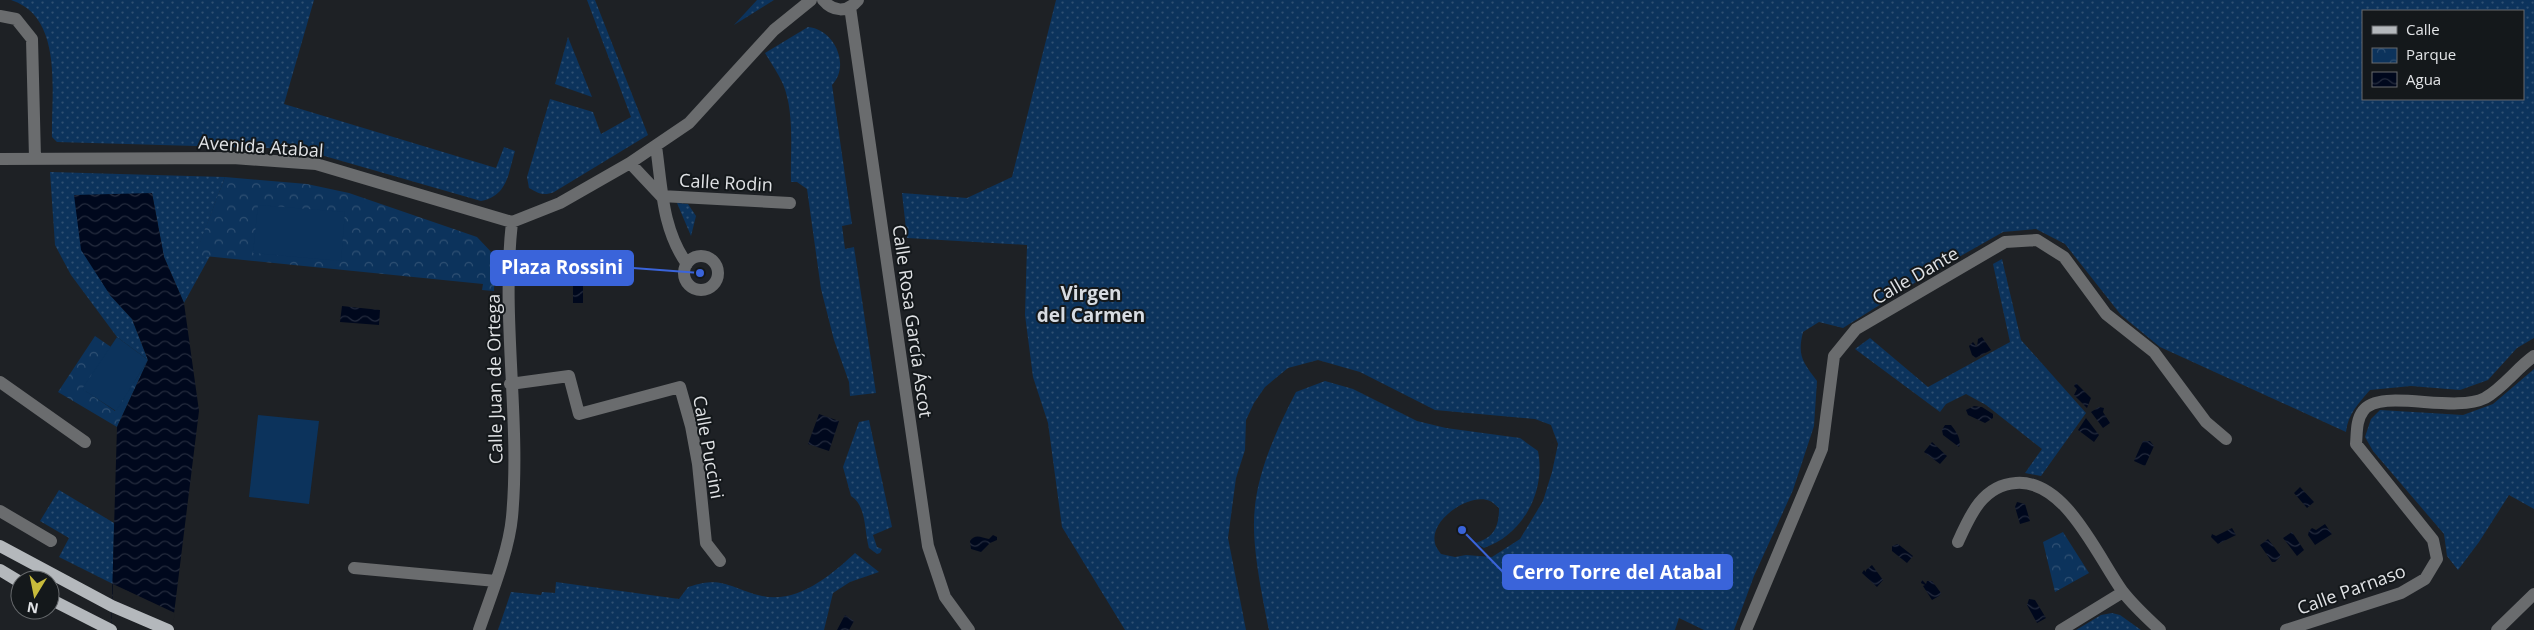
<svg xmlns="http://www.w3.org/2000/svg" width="2534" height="630" font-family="'Open Sans',sans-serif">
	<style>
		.grass { fill: url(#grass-dots); fill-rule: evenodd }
		.park { fill: url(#park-crowns) }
		.pitch { fill: #0c335c }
		.water { fill: url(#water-waves) }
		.pier { fill: #1e2125 }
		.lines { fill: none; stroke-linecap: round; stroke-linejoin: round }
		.minor { stroke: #6a6c6e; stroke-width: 12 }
		.major { stroke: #b4b8bc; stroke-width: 12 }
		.labels { text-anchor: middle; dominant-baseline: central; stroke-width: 4; stroke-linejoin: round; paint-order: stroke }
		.street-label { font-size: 18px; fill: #e1e3e6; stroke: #14181b }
		.neighbourhood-label { font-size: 19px; font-weight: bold; fill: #d8dce2; stroke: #14181b }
		.leader { fill: none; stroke: #3a64da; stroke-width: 2 }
		.callout-dot { fill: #3a64da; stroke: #14181b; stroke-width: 2 }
		.callout { fill: #3a64da; stroke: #3a64da; stroke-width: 2 }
		.callout-label { font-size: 19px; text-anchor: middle; font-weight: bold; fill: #fff }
	</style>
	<defs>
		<pattern id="grass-dots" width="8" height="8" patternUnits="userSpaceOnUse" patternTransform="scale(1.25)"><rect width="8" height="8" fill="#0c335c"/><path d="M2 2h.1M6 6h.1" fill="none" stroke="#2f5073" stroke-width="1.8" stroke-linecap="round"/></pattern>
		<pattern id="park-crowns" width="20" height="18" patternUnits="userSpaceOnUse" patternTransform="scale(1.25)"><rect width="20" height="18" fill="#0c335c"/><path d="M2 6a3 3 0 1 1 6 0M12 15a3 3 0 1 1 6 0" fill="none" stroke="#2f5073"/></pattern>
		<pattern id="water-waves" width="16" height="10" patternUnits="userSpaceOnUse" patternTransform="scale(1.25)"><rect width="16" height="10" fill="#00081d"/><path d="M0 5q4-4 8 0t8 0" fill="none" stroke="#252c3e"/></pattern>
	</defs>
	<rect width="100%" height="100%" fill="#1e2125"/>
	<path class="grass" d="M11,0H314L284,104L496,168L504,147L515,151C508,174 508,195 481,201L300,149L57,142L52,137C51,93 64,17 11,0Z
		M587,0H595L648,135L554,192C544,196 539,194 529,188L527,177L550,99L593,112L601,134L631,117Z
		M757,0H774L734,25Z
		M1056,0H2534V338L2517,348L2488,380L2460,390L2411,386L2370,390C2358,404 2348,414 2346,432L2160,347L2121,315L2065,244L2036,229L2003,232L1929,274L1843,328L1819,322L1803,332C1797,356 1803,362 1817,381L1814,426L1793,490L1754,576L1734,630H1704L1679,618L1675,630H1269C1263,601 1254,556 1254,527C1253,480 1275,433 1296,392L1325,381L1353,389L1417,421L1446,428L1520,438L1538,451C1546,491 1523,535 1484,548L1475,543C1494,538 1499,527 1499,508C1496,506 1493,502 1490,501C1470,492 1429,520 1435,543C1435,546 1439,551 1441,554L1455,557L1466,555L1492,557L1520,539L1543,501L1552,472L1558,444L1551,425L1535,419L1435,410L1360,372L1318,360L1288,368L1265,387L1254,403L1246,420L1245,450L1236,478L1228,538L1246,630H1125L1062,527L1048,423L1033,377L1025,315L1027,245L907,238L902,193L967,198L1012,177ZM2363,11H2523V99H2363Z
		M808,27C834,29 851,65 832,85L852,224L842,226L845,249L854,247L876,393L850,396L849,382L834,340L821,289L807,189L797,182H791C790,151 795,113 783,84C778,73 771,63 765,53Z
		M568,37L592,97L555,84Z
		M50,172L225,177L196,254L210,256L184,303L164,257L152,193L110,295L132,319L148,360L117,337L71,275L55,245Z
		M677,203L688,204L696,216L691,236Z
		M2002,259L2021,340L2086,413L2041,476L2025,473L2042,449L1986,405L1966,394L1946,404L1940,412L1855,349L1870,338L1928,387L2010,342L1993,264Z
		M2534,369V509L2509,495L2479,542L2458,570L2447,556L2444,534L2373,451L2365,437L2371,419L2380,410L2463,415L2493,404Z
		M869,420L892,527L873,535L877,547L882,549L880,553L877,554L869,548C864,531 867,506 851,496L843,467L859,422Z
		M59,490L114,523L113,584L59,557L69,538L40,521Z
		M855,553L879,572L850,582L833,593L824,630H498L511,592L541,595L542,592L555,593L556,582L679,599L688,587C722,576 726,586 758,595C795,606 830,576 855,553Z
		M2112,613L2120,615L2141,630H2076L2101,615Z"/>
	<path class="park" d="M225,177L307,184L349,193L477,237L495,256L494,291L482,290L483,284L195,255Z
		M95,336L111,347L83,389L115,411L148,360L117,427L58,392Z
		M2063,532L2089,573L2055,592L2043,542Z"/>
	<path class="pitch" d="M258,205L345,212L341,261L253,253Z
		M117,337L148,360L116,411L82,389Z
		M258,415L319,421L309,504L249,497Z"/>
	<path class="water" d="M152,193L164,257L184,303L199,411L172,630H111L117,427L148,360L132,319L110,295L81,250L74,195Z
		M573,276L583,277V303H573Z
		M342,306L380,310L379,325L340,322Z
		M1982,337L1991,350L1976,358L1972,355L1969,346L1973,342L1977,347L1978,339Z
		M2076,383L2091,398L2087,408L2074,395L2077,389L2074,386Z
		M1974,406L1982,407L1993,414V418L1985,423L1968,415L1966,410Z
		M2099,407L2104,408L2103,412L2110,423L2103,428L2091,412Z
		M819,414L839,421L829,451L808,444Z
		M2086,418L2099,435L2094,442L2078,430Z
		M1945,425H1951C1956,431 1962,440 1959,447L1943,435L1942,430Z
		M2143,441H2150L2154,446L2145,466L2134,461Z
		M1932,442L1947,456L1940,464L1924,452Z
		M2300,487L2314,502L2307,508L2294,493Z
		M2017,502L2025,504L2030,521L2020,524L2015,507Z
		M2325,524L2332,534L2315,545L2308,535L2309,531L2312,528L2316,530Z
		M2232,528L2236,535L2218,544L2211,537L2212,534L2216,536Z
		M2292,532L2304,550L2297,556L2283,538Z
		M993,535L997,537V540L990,543L981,552L971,549L970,541C976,533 981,538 989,539Z
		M2268,539L2281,556L2275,562H2272L2260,545Z
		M1898,544L1913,556L1907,563L1892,551V546Z
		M1872,565L1883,580L1877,587L1862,573L1864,570L1866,572V570Z
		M1922,580L1926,584L1927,581H1932L1941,593L1939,596L1932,600L1923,586L1925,585L1921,583Z
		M2029,599L2035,600L2046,618L2037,623L2027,605Z
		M845,615L854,621L849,630H837Z"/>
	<path class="pier" d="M113,584L175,613L172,630H111Z"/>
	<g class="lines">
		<path class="minor" d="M823,0C833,12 847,13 858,0
			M850,7L928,546L945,597L969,630
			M0,16L16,19L32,39L35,158
			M656,146C662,188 662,229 687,264
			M0,159L233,158L316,164L512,222
			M630,163L661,196
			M661,196L790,203
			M684 273a17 17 0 1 1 34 0a17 17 0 1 1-34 0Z
			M0,382L85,442
			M510,384L569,376L579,414L680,387L691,426L698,464L706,543L720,561
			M0,511L51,541
			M1958,542C1970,515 1983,485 2016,483C2066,479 2098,558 2123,592C2134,606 2147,618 2160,630
			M354,568L496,581
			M479,630C490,598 509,551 512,517C521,420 501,320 512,222L560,203L630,163L689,123L774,30L811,0
			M1746,630L1822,449L1834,356L1856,329L2005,242L2037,240L2064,257L2106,314L2154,352L2206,422L2226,439
			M2061,630L2123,592
			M2286,630L2401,593L2425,579L2437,559L2433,540L2356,444C2357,433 2356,420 2363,411C2380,387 2453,414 2485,398C2503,388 2517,368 2534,356
			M2497,630L2534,594"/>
		<path class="major" d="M0,546L112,606L168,630
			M0,570L20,582
			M50,599L111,630"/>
	</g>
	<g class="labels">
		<g class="street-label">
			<text transform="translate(261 146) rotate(4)">Avenida Atabal</text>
			<text transform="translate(726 182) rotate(3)">Calle Rodin</text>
			<text transform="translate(1915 275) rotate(-30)">Calle Dante</text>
			<text transform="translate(913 321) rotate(82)">Calle Rosa García Áscot</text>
			<text transform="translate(494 379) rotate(-91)">Calle Juan de Ortega</text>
			<text transform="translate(709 447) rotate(80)">Calle Puccini</text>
			<text transform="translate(2351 589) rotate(-20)">Calle Parnaso</text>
		</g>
		<g class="neighbourhood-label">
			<text x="1091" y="293">Virgen<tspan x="1091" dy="22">del Carmen</tspan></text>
		</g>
	</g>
	<path class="leader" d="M700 273L633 268M1462 530L1503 572"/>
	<g class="callout-dot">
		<circle cx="700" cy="273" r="5"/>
		<circle cx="1462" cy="530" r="5"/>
	</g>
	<g class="callout">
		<rect x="491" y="251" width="142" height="34" rx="5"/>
		<rect x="1503" y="555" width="229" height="34" rx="5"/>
	</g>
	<g class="callout-label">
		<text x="562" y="274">Plaza Rossini</text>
		<text x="1617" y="579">Cerro Torre del Atabal</text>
	</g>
	<rect x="2362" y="10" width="162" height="90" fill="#14181b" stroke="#66696c"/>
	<rect x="2372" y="26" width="25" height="8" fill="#b4b8bc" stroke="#66696c"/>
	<text x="2406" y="35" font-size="15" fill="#e1e3e6">Calle</text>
	<rect x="2372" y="48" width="25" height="15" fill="url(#park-crowns)" stroke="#66696c"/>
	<text x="2406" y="60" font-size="15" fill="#e1e3e6">Parque</text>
	<rect x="2372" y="72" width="25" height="15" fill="url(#water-waves)" stroke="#66696c"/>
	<text x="2406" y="85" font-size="15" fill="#e1e3e6">Agua</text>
	<g transform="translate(35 595) rotate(190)"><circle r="24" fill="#14181b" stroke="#66696c"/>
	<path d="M0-4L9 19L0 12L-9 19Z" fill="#c8bb3b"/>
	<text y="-8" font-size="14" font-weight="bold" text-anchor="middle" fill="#e1e3e6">N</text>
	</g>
</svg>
